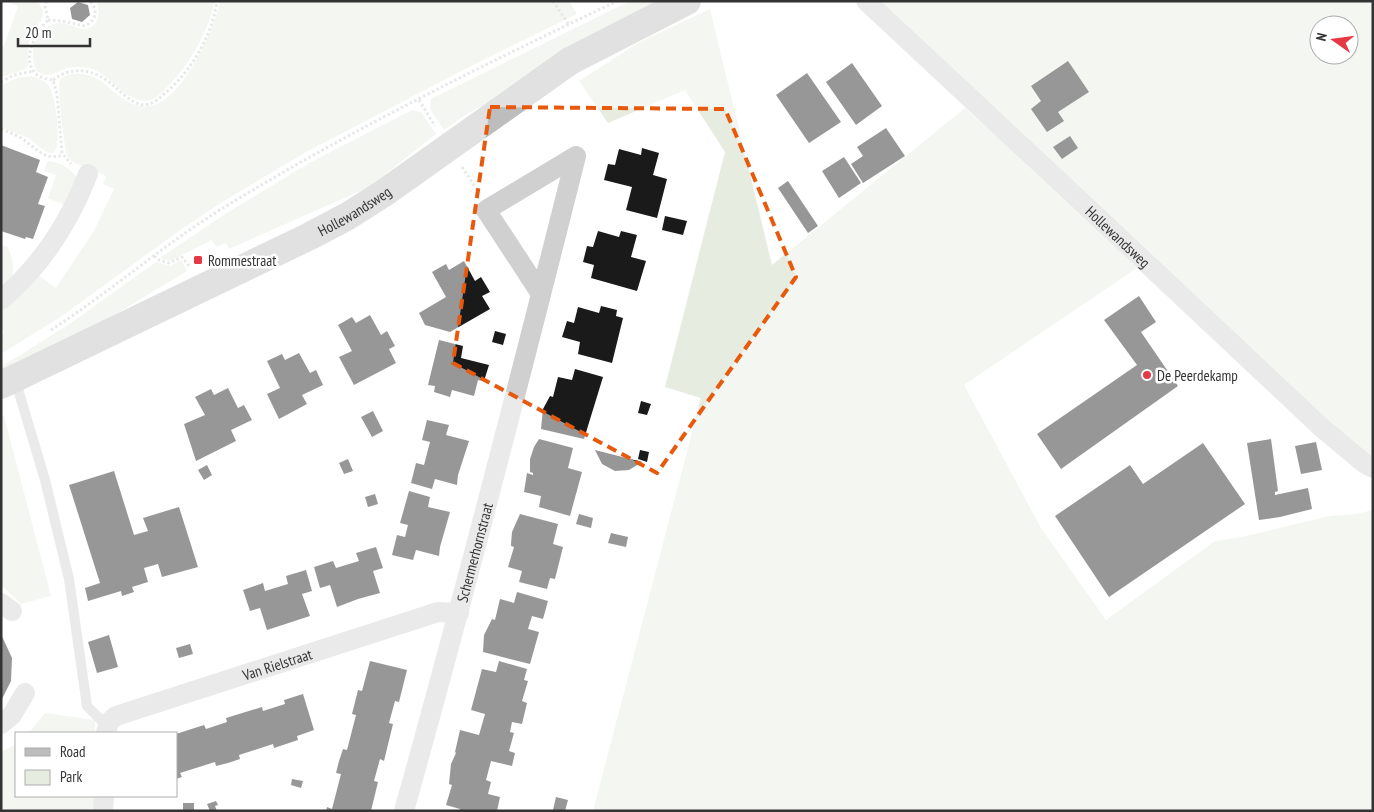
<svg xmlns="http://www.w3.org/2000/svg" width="1374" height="812" font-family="'PT Sans Narrow',sans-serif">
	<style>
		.green { fill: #e6ecdf; fill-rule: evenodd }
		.building { fill: #1a1a1a }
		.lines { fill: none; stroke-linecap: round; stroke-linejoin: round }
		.path { stroke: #cdcdcd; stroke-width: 3; stroke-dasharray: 2.5 2.5; stroke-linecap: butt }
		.service { stroke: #d0d0d0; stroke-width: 10 }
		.minor { stroke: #d0d0d0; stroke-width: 20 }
		.secondary { stroke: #bdbdbd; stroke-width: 28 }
		.marked { fill: none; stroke: #e8590c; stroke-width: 4; stroke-dasharray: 10 6; stroke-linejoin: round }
		.poi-dot { fill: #e63946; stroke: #fff; stroke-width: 2 }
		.labels { text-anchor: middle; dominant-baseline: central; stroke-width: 5; stroke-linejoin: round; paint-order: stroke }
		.street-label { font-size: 15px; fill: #333; stroke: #fff }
		.poi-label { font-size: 15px; fill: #333; stroke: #fff; text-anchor: start }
	</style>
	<rect width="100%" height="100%" fill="#fff"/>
	<path class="green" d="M6,1H36C53,13 34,27 30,39C27,48 29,58 28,67L23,70L1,77V45L4,46L18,6Z
		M96,1H215C206,38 186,71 158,96C135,113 115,80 95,70C87,67 77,66 68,68C57,71 47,81 36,70C32,61 32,50 36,40C43,25 55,20 71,25C75,27 81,30 86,29C99,28 101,10 96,1Z
		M220,1H569L577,14L471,66L306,152L219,204L176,233L62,316L1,354V336L4,332L1,328V309L38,275L56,288L94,231L114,189L103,184L106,176C95,170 76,167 68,157C64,151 57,86 60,80C64,76 68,74 73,74C104,70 114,101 140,106C178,114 214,31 220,1Z
		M630,1H659L524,83L467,114L444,130L430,109L431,99Z
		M880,1H1373V458L1349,442ZM1319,25H1349V55H1319Z
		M710,9L772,265L965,108L1005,144L1137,268L964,385L1041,528L1106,620L1215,541L1242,537L1329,516L1356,514L1373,510V811H593L701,398L665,387L725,152L685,90L608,123L579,81L638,43Z
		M31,76C37,78 44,80 48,85C56,94 62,144 54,153H48L28,138L1,127V85L17,78Z
		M412,110L421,112L436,134L369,187L229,249L226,243L216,247L212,240L170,261L160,258L225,214L311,162Z
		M49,161C62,163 69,168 78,178L65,205L48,198L56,175L44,171L47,162Z
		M7,246C13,257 14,267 12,279L1,287V247Z
		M181,260L187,271L83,334L1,375V367L68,325L156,262L170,266Z
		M4,416L51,596L21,604L1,585V417Z
		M45,713L95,720V733H29Z
		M16,744V796H94V811H1V752Z"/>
	<path class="building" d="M78,2L88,5L90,15L82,22L72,19L70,8Z
		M1068,61L1089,92L1058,112L1064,121L1047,132L1031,109L1041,101L1031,86Z
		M852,63L882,106L856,125L826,82Z
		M807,73L841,122L809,143L776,95Z
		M886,128L905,156L863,183L851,164L863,156L857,147Z
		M1070,136L1078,148L1062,159L1053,147Z
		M1,145L40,160L36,172L48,177L38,204L45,206L33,239L26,237L25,239L1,231Z
		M642,148L659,153L653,175L667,179L657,218L626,210L632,187L604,180L608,164L615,165L619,149L641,155Z
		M844,157L861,183L839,198L822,171Z
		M788,181L818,226L808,233L778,188Z
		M665,216L687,221L683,235L662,230Z
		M598,231L619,237L621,231L637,235L631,257L646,261L637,291L591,278L594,265L583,262L587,246L593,247Z
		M464,261L475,281L481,277L490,292L482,296L490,309L450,332L425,325L419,313L446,297L432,272L446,264L449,270Z
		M1139,296L1156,322L1141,332L1178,386L1061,469L1037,434L1137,365L1104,320Z
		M601,306L617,310L616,316L623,318L612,363L578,354L580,342L562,337L567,321L574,323L578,307L599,313Z
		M370,315L381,335L387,331L395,346L389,349L396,363L354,385L339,357L352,351L338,325L352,317L356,323Z
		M495,331L506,334L503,345L492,342Z
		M439,340L463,346L461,358L489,365L484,381L478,380L474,396L452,390L450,397L434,392L435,386L428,385Z
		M299,353L310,373L316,370L323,385L302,395L307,404L279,419L267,394L280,388L267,361L282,354L285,360Z
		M575,369L603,377L584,439L541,429L543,409L550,396L553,397L558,377L572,380Z
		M228,388L238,408L244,405L252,420L231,430L236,441L196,461L184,424L205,415L195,397L211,389L214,395Z
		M641,401L651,404L647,415L638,413Z
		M373,411L383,431L372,437L361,417Z
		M427,420L449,425L446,435L469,441L458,475L457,485L435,479L432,489L411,483L416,463L424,465L430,442L422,440Z
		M539,439L573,448L568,468L582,472L570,516L539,507L541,496L524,492L527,473L533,475V473L530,472V459L534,447Z
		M1271,439L1278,491L1275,492V495L1308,488L1312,509L1280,517L1259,520L1247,443Z
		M1316,442L1322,470L1301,474L1295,446Z
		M1203,443L1245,504L1109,597L1055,516L1130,465L1143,484Z
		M595,450L642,462L629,470L615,471L602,464Z
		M640,450L649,452L647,462L638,459Z
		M348,459L353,471L344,474L339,463Z
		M207,465L212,475L204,480L198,470Z
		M114,471L134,535L148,531L143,518L179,507L198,567L162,577L158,564L144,568L148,582L132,587L134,592L122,596L121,591L88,601L85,588L100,583L69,485Z
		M409,491L430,497L428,507L450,512L440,547L439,556L416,550L413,560L392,555L397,535L405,537L408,525L400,523Z
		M375,494L378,504L368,507L365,497Z
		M520,514L558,524L553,544L563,547L555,579L550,578L547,589L519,582L522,571L508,567L514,547L511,546V544L512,532Z
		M579,514L593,518L591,528L576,524Z
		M611,533L628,537L626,547L608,543Z
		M376,547L383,568L373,571L380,593L358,599L337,607L330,585L320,588L314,567L333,561L336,568L359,561L356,553Z
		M306,570L312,591L302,594L310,616L267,630L260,608L250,611L243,590L263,583L265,591L288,584L286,576Z
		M517,592L548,601L543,619L532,616L528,629L539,632L530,664L483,652L484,635L492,619L495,620L500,599L514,603Z
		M1,634L12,658L11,681L1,701Z
		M109,635L118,667L97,673L88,642Z
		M190,644L193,654L179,658L176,648Z
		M370,661L407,670L399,702L395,701L389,723L393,724L384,761L380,759L374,781L378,782L371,811H326L327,807L332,809L341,774L336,773L339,761L343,749L347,750L356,715L352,714L358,690L362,691Z
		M499,661L527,669L524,680L528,681L522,701L527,703L522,724L512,722L510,732L514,733L509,751L515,753L512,766L491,761L486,780L491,782L488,794L500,797L497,811H460V809L446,805L452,785L449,784L451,764L456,753L455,752L460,730L479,735L485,714L471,710L482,669L496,672Z
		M303,694L314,730L297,736L298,740L274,748L273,744L239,755L240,759L228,763L216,766L215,762L180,773L182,777L176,779V734L204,725L206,729L227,722L226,718L262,707L263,711L285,704L284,700Z
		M292,779L303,781L301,788L291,785Z
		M556,797L568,800L565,811L553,810Z
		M216,801L218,805L215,806L217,811H210L207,804Z
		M183,803H194V811H183Z"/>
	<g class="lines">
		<path class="path" d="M46,1L45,6L48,20C37,31 21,58 35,73C39,78 47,79 53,80L57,94L62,153L71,164
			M553,1L569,25
			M48,20L62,21L85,26C97,20 98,10 90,1
			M53,80C74,64 96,70 115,87C123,94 132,103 143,105C151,105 158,100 163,95C190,73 212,37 217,1
			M1,82L14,75L33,71
			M419,100L435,126
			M1,129C9,132 17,135 24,140C37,149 45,161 63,155
			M462,167L478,191
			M154,256L159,260L169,263L182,257L189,266
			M51,330C110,292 163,245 223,208C350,130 484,65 617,1"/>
		<path class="service" d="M15,379L45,480L69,579L87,706L107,726"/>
		<g class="minor">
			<path id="s1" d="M866,1L1074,195L1322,428L1364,463L1373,468"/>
			<path d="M1,300C41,266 69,223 88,174"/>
			<path d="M1,603L12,611"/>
			<path d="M1,724L12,715L25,693"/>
			<path id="s2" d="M106,733L109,722L116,716L438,612L459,613"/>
			<path d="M103,811L104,796"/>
			<path id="s3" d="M404,811C465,593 521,375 576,156L486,210L541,294"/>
		</g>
		<path class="secondary" id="s4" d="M1,385L310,236L348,216L384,193L570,61L687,1"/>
	</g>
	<path d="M0 0H1374V812H0ZM490,107L725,109L796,277L657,473L453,363Z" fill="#fff" fill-opacity=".55" fill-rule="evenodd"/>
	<path class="marked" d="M490,107L725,109L796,277L657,473L453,363Z"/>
	<g class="poi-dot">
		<rect x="193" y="255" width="10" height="10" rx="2.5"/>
		<circle cx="1147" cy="375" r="5"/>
	</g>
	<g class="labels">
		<g class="street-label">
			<text stroke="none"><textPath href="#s4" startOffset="394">Hollewandsweg</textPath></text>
			<text stroke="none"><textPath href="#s1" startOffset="345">Hollewandsweg</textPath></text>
			<text stroke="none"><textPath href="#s3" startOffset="268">Schermerhornstraat</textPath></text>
			<text stroke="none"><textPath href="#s2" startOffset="190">Van Rielstraat</textPath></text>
		</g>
		<g class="poi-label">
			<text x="208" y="260">Rommestraat</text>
			<text x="1157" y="375">De Peerdekamp</text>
		</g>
	</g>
	<rect width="1374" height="812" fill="none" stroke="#333333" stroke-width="5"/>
	<rect x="15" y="732" width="162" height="65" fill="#ffffff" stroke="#adadad"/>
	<rect x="25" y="748" width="25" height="8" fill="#bdbdbd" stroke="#adadad"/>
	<text x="60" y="757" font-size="15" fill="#333333">Road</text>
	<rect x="25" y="770" width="25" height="15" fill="#e6ecdf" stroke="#adadad"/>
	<text x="60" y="782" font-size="15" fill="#333333">Park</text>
	<g transform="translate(1334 40) rotate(284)"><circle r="24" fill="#ffffff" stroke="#adadad"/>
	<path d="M0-4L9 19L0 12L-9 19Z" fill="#e63946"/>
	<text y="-8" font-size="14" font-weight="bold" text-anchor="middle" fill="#333333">N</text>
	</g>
	<path d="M18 38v8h72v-8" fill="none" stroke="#333333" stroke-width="2.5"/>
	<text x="25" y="38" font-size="15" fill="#333333" stroke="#ffffff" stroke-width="4" paint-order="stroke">20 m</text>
</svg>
